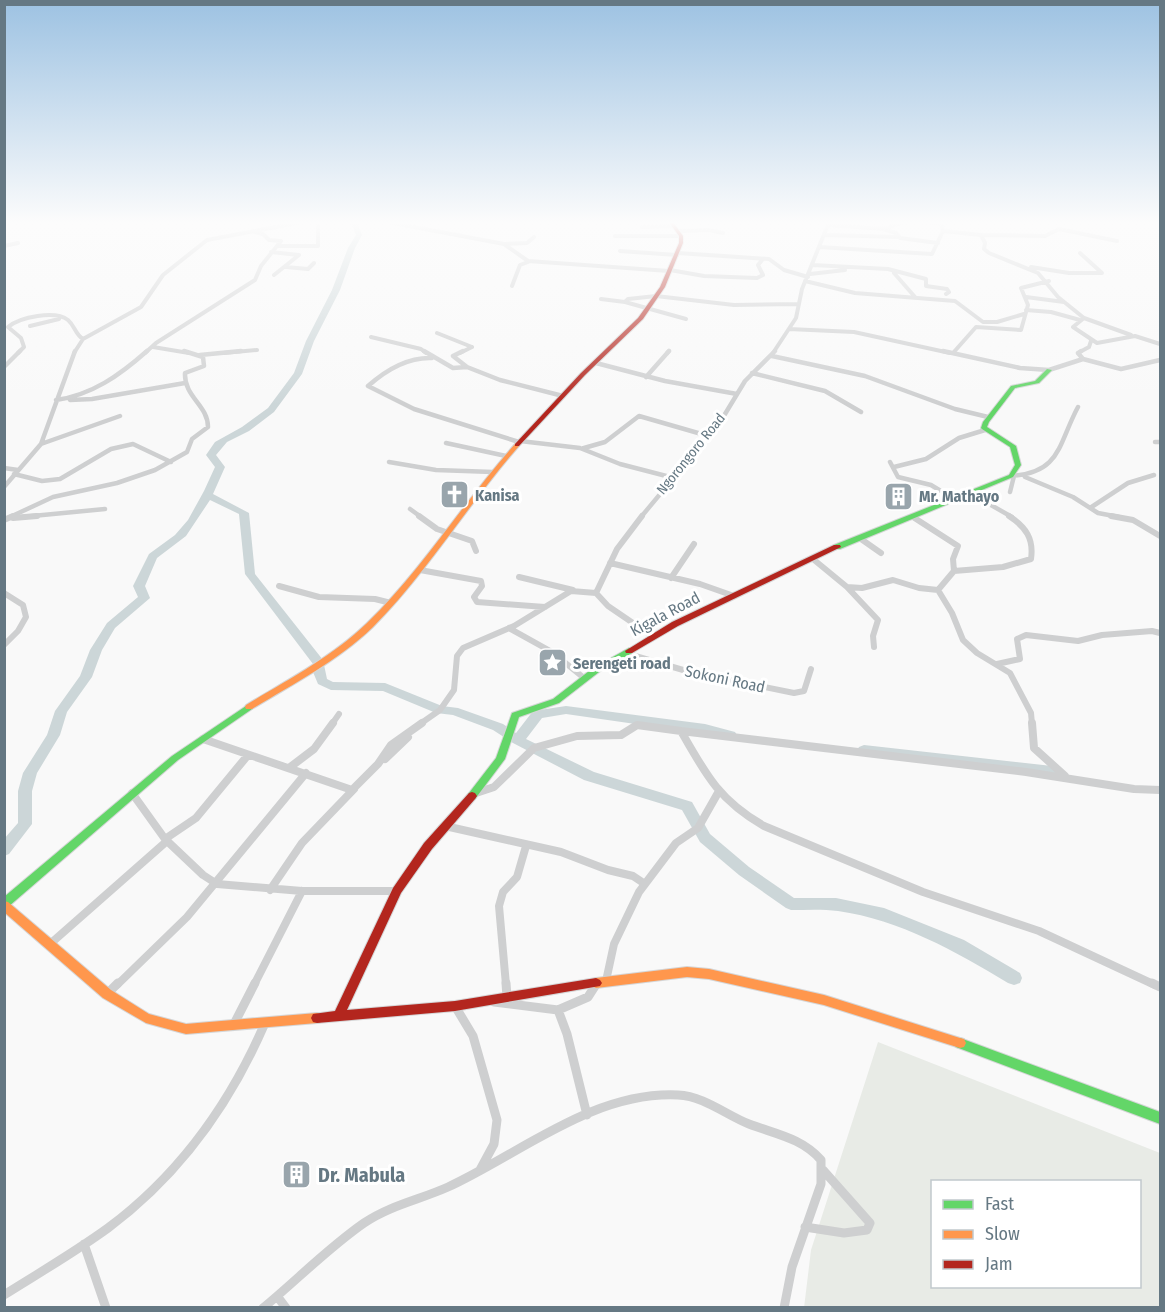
<svg xmlns="http://www.w3.org/2000/svg" width="1165" height="1312" font-family="'Fira Sans Condensed',sans-serif">
	<style>
		.green { fill: #e8ebe6; fill-rule: evenodd }
		.lines { fill: none; stroke-linecap: round; stroke-linejoin: round }
		.river { fill: #ccd6d8; fill-rule: evenodd }
		.fast-casing { stroke: #d5d6d7; stroke-width: 2 }
		.slow-casing { stroke: #d5d6d7; stroke-width: 2 }
		.jam-casing { stroke: #d5d6d7; stroke-width: 2 }
		.street-far4 { stroke: #cecfd0; stroke-width: 4 }
		.street-far3 { stroke: #cecfd0; stroke-width: 4.5 }
		.street-far2 { stroke: #cecfd0; stroke-width: 6 }
		.street-far1 { stroke: #cecfd0; stroke-width: 8 }
		.street { stroke: #cecfd0; stroke-width: 9 }
		.fast { fill: #63d668; fill-rule: evenodd }
		.slow { fill: #ff974d; fill-rule: evenodd }
		.jam { fill: #b3261e; fill-rule: evenodd }
		.labels { text-anchor: middle; dominant-baseline: central; stroke-width: 6; stroke-linejoin: round; paint-order: stroke }
		.far-street-label { font-size: 14px; fill: #657883; stroke: #fff }
		.poi-label { font-size: 16px; font-weight: bold; fill: #657883; stroke: #fff; text-anchor: start }
		.street-label { font-size: 16px; fill: #657883; stroke: #fff }
		.near-poi-label { font-size: 20px; font-weight: bold; fill: #657883; stroke: #fff; text-anchor: start }
	</style>
	<rect width="100%" height="100%" fill="#f9f9f9"/>
	<path class="green" d="M878,1042L1160,1153V1307L804,1308L811,1250ZM932,1182H1140V1286H932Z"/>
	<g class="lines">
		<path class="river" d="M351,222H357L362,235L355,248L340,290L314,341L302,374L274,412L249,431L227,442L216,455L225,467L213,494L249,513L255,574L323,660L327,679L333,682L385,683L442,706L458,708L503,724L516,733L533,711L566,706L705,724L735,732L737,735L735,738L730,740L705,734L566,714L542,718L526,739L594,772L692,802L710,834L749,867L794,898H836L884,908L964,940L1020,973L1022,978L1020,983L1014,985L1008,983C955,951 900,920 838,911C823,909 806,910 791,910L786,908L739,875L700,842L682,810L584,780L513,743L493,730L453,715L436,713L383,691L331,690L318,684L313,672V664L245,574L239,514L210,500L186,536L157,558L145,586L150,598L115,628L102,650L92,677L67,712L60,735L37,773L32,791V824L9,854L4,856V839L18,823V791L23,773L47,735L55,711L80,676L90,650L107,623L138,597L133,586L149,554L175,535L188,520L204,491L215,467L206,455L215,442L242,427L268,408L294,373L306,341L332,290L348,248L356,235Z
			M864,745L1052,766L1057,767L1059,771L1057,775L1052,776L864,755L859,753L857,750L859,747Z"/>
		<defs>
			<path id="fast" d="M1047,369L1052,370L1039,383L1015,388L989,422L987,427L1016,446L1021,465L1013,477L840,549H834L833,547L834,545L1009,475L1015,465L1010,447L982,429L981,428L983,422L1011,386L1035,381Z
				M629,648L632,649L633,651L632,653L599,672L559,703L519,717L505,759L475,799L472,800L469,799L467,796L469,793L496,758L512,713L553,699L593,668Z
				M249,704L252,705L253,707L252,709L178,760L8,907L4,908V897L172,756Z
				M960,1038L1160,1112V1124L956,1047L954,1043L956,1039Z"/>
			<path id="slow" d="M517,443L519,444V446C468,504 427,573 373,627C338,661 293,684 252,709H246L245,707L246,705C287,680 332,657 367,623C422,570 464,501 515,444Z
				M4,901L8,902L111,990L149,1014L186,1024L317,1013L321,1014L323,1018L321,1022L317,1023L186,1034L146,1023L103,998L4,912Z
				M687,967L709,969L824,995L960,1038L964,1039L966,1043L964,1047L960,1048L824,1005L709,979L687,977L596,988L592,986L590,983L592,980L596,978Z"/>
			<path id="jam" d="M669,222H673L683,236V243L665,287L643,319L585,375L519,446H515V444L581,373L638,318L660,287L679,243V236Z
				M834,545H840L841,547L678,626L632,653H626L625,651L672,622Z
				M472,792L475,793L477,796L475,799L432,849L401,893L347,1010L455,1001L596,978L600,980L602,983L600,986L455,1011L317,1023L313,1022L311,1018L313,1014L335,1011L393,888L424,843L469,793Z"/>
		</defs>
		<use href="#fast" class="fast-casing"/>
		<use href="#slow" class="slow-casing"/>
		<use href="#jam" class="jam-casing"/>
		<path class="street-far4" d="M388,222L504,244L528,261L669,271
			M925,222L941,224
			M828,225L885,229L903,222
			M642,227L674,226
			M883,229L896,233L900,238L938,243
			M679,231L709,230L723,233
			M943,231L981,235L985,243L984,249L989,253L1038,273L1058,297L1084,318L1073,327L1097,343L1135,336L1160,344
			M824,235L899,237
			M981,235L1045,236L1059,229L1117,241
			M615,236H681
			M505,244L527,243L534,237
			M4,246L18,243
			M277,246H318V222
			M819,247L932,254L943,231L941,222
			M620,251L677,255
			M271,252L299,255L274,275
			M678,253L769,259L784,270L808,277
			M813,265L888,269L926,279V286L947,289L949,292L946,294
			M286,267L308,269L314,263
			M1031,267L1069,273H1102L1080,253
			M670,270L704,276L757,278L763,275L758,265L763,259
			M894,273L915,297
			M810,274L845,270
			M805,281L855,293L955,301L983,322H997L1024,314
			M512,286L520,265L528,262
			M1026,297L1064,302
			M601,299L625,302L686,319
			M625,302L628,299L656,296L734,305L798,304
			M1026,310L1051,312L1080,320
			M1084,318L1131,335
			M30,326L59,319
			M789,329L854,332L950,353
			M437,333L472,347
			M371,337L421,349L426,353
			M153,347L189,353
			M18,353L24,347L21,338L8,327C20,317 55,310 68,320C75,326 75,334 83,339
			M74,353L83,339L141,307L163,275L207,240L302,222
			M145,353L156,343L255,280L261,266L281,241L269,240L263,234L255,232
			M224,353L257,350
			M460,353L472,347
			M667,353L669,351
			M773,353L796,318L802,289L829,222
			M953,353L976,327L1021,330L1028,305L1021,288L1049,281
			M1078,353L1089,347L1091,341"/>
		<path class="street-far3" d="M424,351L453,368L467,367L500,380L563,396
			M463,351L453,356L467,367
			M943,351L1020,368L1049,370L1083,359L1121,369L1160,360
			M1081,351L1078,353L1083,359
			M200,355L241,351
			M772,356L865,376L955,409L988,417
			M432,358C408,357 386,370 368,386L414,409L519,442
			M596,363L665,381L737,394
			M4,367L20,351
			M752,373L825,391L861,412
			M646,377L669,351
			M56,400C92,395 120,375 147,351
			M70,400L92,399L185,383
			M520,441L580,448L620,464L674,478
			M1155,442H1160
			M446,443L506,456
			M41,444L120,416
			M584,448L605,442L639,416L705,435
			M389,462L436,470L493,472
			M890,462L898,477L931,485L954,499
			M894,467L926,459L959,438L985,430
			M4,468L18,470
			M14,474L42,481L60,479L111,449L133,444L171,462
			M1011,476C1061,473 1058,444 1078,407
			M1025,477L1073,497L1098,513L1119,517
			M4,487L41,444L75,351
			M968,492L1012,517
			M1010,492L1014,476
			M1090,508L1128,483L1154,475
			M410,509L421,517
			M10,517L53,497L117,483L155,470L187,452L192,439L208,427C208,405 184,397 185,373L204,366L203,357L184,351
			M22,517L105,509
			M641,517L686,463L698,444L722,419L745,381L775,351"/>
		<path class="street-far2" d="M419,516L437,529L472,541L476,551
			M642,516L617,549L596,593L608,606L652,636
			M1111,516L1133,520L1160,536
			M913,517L958,546L953,559L954,571L938,590L952,613L963,640L977,653L1010,673L1031,713L1032,724
			M13,518L37,516
			M4,520L13,516
			M861,539L881,553
			M813,559L847,587L862,588L893,580L919,588L938,590
			M610,563L700,584L734,596
			M420,570L481,581L482,586L474,597L477,602L545,607
			M954,571L1003,567L1031,559C1034,539 1026,527 1009,516
			M519,577L573,590
			M671,578L694,544
			M279,586L319,597L375,599L391,603
			M847,587L878,620L873,636L874,647
			M4,593L23,605L26,617L18,631L4,645
			M509,628L552,652L584,678
			M625,653L690,672L794,693L804,691L811,669
			M997,664L1020,659L1017,639L1026,635L1078,641L1102,635L1152,631L1160,633
			M332,724L339,714
			M420,724L440,710L454,690L457,656L463,648L514,626L571,591L596,593"/>
		<path class="street-far1" d="M1032,723L1034,748L1065,776
			M681,731L1026,772L1134,789L1160,790
			M203,739L352,790L378,764L391,745L422,723
			M385,759L408,737
			M289,768L314,749L333,723
			M132,793L165,839L203,875L217,884L302,891H397
			M476,793L494,787L534,748L577,736L621,735L637,725L681,731C706,775 719,800 764,826L923,892L1039,931L1155,985
			M445,826L561,852L608,870L633,876L645,884
			M165,839L196,818L248,755
			M270,890L302,843L354,789
			M50,944L167,841
			M606,981L614,944L639,892L676,843L698,828L719,791
			M117,985L187,917L306,773
			M254,985L302,891
			M506,985L499,906L503,892L517,877L526,846"/>
		<path class="street" d="M506,983L507,997
			M1152,983L1160,987
			M107,994L118,983
			M494,1002L558,1010L567,1034L587,1115
			M455,1006L473,1036L497,1120L494,1144L480,1170
			M558,1010L588,997L597,983
			M233,1026L255,983
			M805,1227L844,1233L867,1230L870,1223L823,1170
			M84,1244L106,1308
			M4,1295C39,1273 75,1252 108,1228C179,1175 230,1104 265,1023
			M277,1296L286,1308
			M263,1308C297,1280 328,1248 364,1223C391,1205 419,1200 448,1187C520,1154 593,1091 678,1095C704,1096 726,1115 749,1124C775,1134 802,1138 821,1160V1184L792,1267L784,1308"/>
		<use href="#fast" class="fast"/>
		<use href="#slow" class="slow"/>
		<use href="#jam" class="jam"/>
	</g>
	<linearGradient id="sky" x2="0" y2="1"><stop stop-color="#9dc2e2"/><stop offset="0.55" stop-color="#fcfcfc"/><stop offset="1" stop-color="#fcfcfc" stop-opacity="0"/></linearGradient>
	<rect width="1165" height="405" fill="url(#sky)"/>
	<defs>
		<symbol id="church-square" viewBox="-11 -11 22 22"><rect x="-9" y="-9" width="18" height="18" rx="4" fill="#99a5ac" stroke="#fff"/><path d="M-1.2-6h2.4v3.5h3.3v2.4h-3.3V6h-2.4V-.1h-3.3v-2.4h3.3Z" fill="#fff"/></symbol>
		<symbol id="building-square" viewBox="-11 -11 22 22"><rect x="-9" y="-9" width="18" height="18" rx="4" fill="#99a5ac" stroke="#fff"/><path d="M-4-6H4V6H1V3H-1V6H-4ZM-2.5-4.3h1.7v1.8h-1.7ZM.8-4.3h1.7v1.8H.8ZM-2.5-1h1.7V.8h-1.7ZM.8-1h1.7V.8H.8Z" fill="#fff"/></symbol>
		<symbol id="sight-square" viewBox="-11 -11 22 22"><rect x="-9" y="-9" width="18" height="18" rx="4" fill="#99a5ac" stroke="#fff"/><path d="M0-6L1.8-2.2L6-1.7L2.9 1.2L3.7 5.4L0 3.3L-3.7 5.4L-2.9 1.2L-6-1.7L-1.8-2.2Z" fill="#fff"/></symbol>
	</defs>
	<g fill-rule="evenodd">
		<use href="#church-square" x="438" y="478" width="33" height="33"/>
		<use href="#building-square" x="882" y="480" width="33" height="33"/>
		<use href="#sight-square" x="536" y="646" width="33" height="33"/>
		<use href="#building-square" x="280" y="1158" width="33" height="33"/>
	</g>
	<g class="labels">
		<g class="far-street-label">
			<text transform="translate(691 454) rotate(-51)">Ngorongoro Road</text>
		</g>
		<g class="poi-label">
			<text x="475" y="495">Kanisa</text>
			<text x="919" y="496">Mr. Mathayo</text>
			<text x="573" y="663">Serengeti road</text>
		</g>
		<g class="street-label">
			<text transform="translate(665 614) rotate(-28)">Kigala Road</text>
			<text transform="translate(725 679) rotate(12)">Sokoni Road</text>
		</g>
		<g class="near-poi-label">
			<text x="318" y="1175">Dr. Mabula</text>
		</g>
	</g>
	<rect width="1165" height="1312" fill="none" stroke="#657883" stroke-width="12"/>
	<rect x="931" y="1180" width="210" height="108" fill="#ffffff" stroke="#c1c9cd" stroke-width="1.5"/>
	<rect x="943" y="1200" width="30" height="9" fill="#63d668" stroke="#c1c9cd" stroke-width="1.5"/>
	<text x="985" y="1210" font-size="18" fill="#657883">Fast</text>
	<rect x="943" y="1230" width="30" height="9" fill="#ff974d" stroke="#c1c9cd" stroke-width="1.5"/>
	<text x="985" y="1240" font-size="18" fill="#657883">Slow</text>
	<rect x="943" y="1260" width="30" height="9" fill="#b3261e" stroke="#c1c9cd" stroke-width="1.5"/>
	<text x="985" y="1270" font-size="18" fill="#657883">Jam</text>
</svg>
